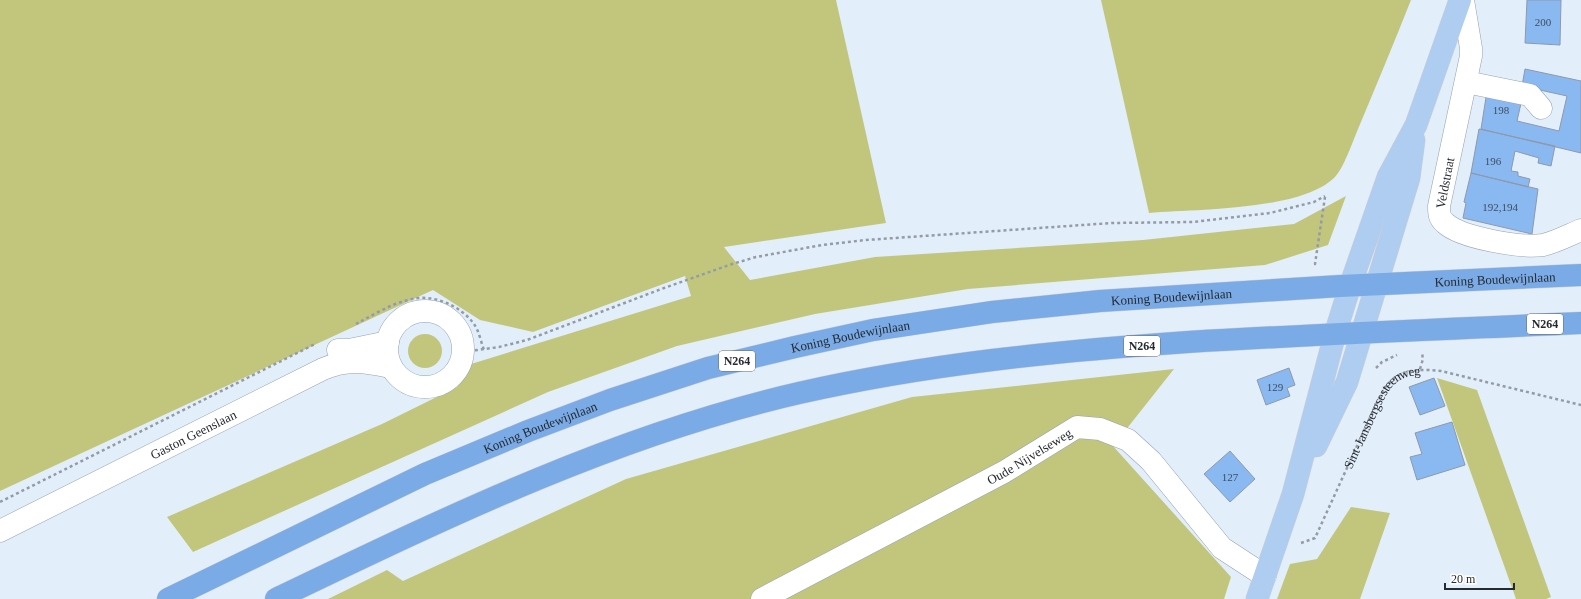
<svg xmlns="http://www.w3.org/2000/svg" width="1581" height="599" font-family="'Times New Roman',serif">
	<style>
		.green { fill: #c2c67d }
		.building { fill: #8ab9f1; stroke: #8d99a9 }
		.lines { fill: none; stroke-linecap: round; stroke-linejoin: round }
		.minor-casing { stroke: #95a2b2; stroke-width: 23 }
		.major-casing { stroke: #cfd0d1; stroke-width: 23 }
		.highway-casing { stroke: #cfd0d1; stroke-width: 23 }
		.path { stroke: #939ca6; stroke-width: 2.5; stroke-dasharray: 3 3; stroke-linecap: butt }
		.minor { stroke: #fff; stroke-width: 22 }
		.major { stroke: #afcdf0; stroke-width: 22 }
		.highway { stroke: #7aabe6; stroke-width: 22 }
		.labels { text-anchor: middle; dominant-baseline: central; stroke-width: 3; stroke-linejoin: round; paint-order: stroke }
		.number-label { font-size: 11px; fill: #3e4e60 }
		.shield { fill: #fff; stroke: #666a6e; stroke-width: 1 }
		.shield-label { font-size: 12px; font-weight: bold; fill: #252a30 }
		.street-label { font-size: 13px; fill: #252a30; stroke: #fff }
	</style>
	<rect width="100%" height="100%" fill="#e3eefb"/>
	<path class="green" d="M0,0H836L886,223L724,247L750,280L875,257L1143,240L1294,224L1346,196L1328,245L1265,265L968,289L815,314L677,346L548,392L193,552L167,517L382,424L457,387L471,364L691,296L685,276L533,332L480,320L433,290L0,491Z
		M1101,0H1411C1394,43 1376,86 1358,129C1353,141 1343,170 1334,178C1299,211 1196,209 1149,213Z
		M408 351a17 17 0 1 1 34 0a17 17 0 1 1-34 0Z
		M1174,369L1113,446L1231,577L1224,599H328L387,570L403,581L626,479L912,397Z
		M1437,378L1477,390L1551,597L1546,599H1516Z
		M1351,507L1390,513L1360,599H1277L1290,564L1317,559Z"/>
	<path class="building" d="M1527,0H1561L1560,45L1525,43Z
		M1525,69L1581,81V153L1481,129L1487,91L1522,99L1517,121L1559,131L1567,96L1522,86Z
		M1479,129L1555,146L1551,166L1538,163L1539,158L1515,151L1511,171L1518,172V176L1530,179L1528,187L1471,173Z
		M1471,173L1538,189L1532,234L1463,218L1466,203L1464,202Z
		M1289,368L1295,385L1287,388L1290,396L1266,405L1257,380Z
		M1434,378L1445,406L1420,415L1409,387Z
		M1452,422L1465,465L1417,480L1410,457L1422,454L1415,433Z
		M1230,451L1255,479L1230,502L1204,474Z"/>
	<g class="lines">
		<defs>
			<g id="minor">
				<path d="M1463,0L1471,48V56L1439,206C1439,213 1439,218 1445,223C1461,238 1521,248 1543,245C1556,242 1569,235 1581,230"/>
				<path d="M1466,82L1530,95L1541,108"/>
				<circle cx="425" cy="349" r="38"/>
				<path d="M338,350H349L388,342"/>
				<path id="s2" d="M0,531L323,369C348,358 366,362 391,367"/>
				<path id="s3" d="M762,599L1004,472L1077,427L1100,429L1128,440L1151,461L1222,548L1265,576"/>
			</g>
			<path id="major" d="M1316,446L1347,382L1409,178L1414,140
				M1257,599L1293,494L1335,334L1350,286L1388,177L1416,125L1460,0"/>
			<g id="highway">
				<path id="s4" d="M168,599L425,474L528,431L610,400L708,368L795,347L873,330L992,312L1100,301L1340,286L1581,275"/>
				<path d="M276,599C445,518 615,435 799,393C927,364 1057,351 1188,342C1319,334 1450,329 1581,323"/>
			</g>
		</defs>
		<use href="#minor" class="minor-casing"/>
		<use href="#major" class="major-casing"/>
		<use href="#highway" class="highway-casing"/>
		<g class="path">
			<path d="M1314,264H1315L1325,197"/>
			<path d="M356,324C373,315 392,303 412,299C434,294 461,306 474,324C479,331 481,342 484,350"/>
			<path d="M463,352L499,347L527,340L664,288L729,265L756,257L822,245L866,240L1039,228L1112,223L1193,222L1270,213L1314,202L1325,196"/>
			<path d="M1376,368L1382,362L1397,355"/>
			<path d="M1420,369L1423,359L1422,353"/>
			<path d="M0,502L315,344"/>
			<path id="s1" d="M1301,543L1315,538L1378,400C1381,395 1384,388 1388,384C1401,368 1422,369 1441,371L1581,405"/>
		</g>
		<use href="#minor" class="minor"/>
		<use href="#major" class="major"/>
		<use href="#highway" class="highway"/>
	</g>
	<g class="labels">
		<g class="number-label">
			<text x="1543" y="22">200</text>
			<text x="1501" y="110">198</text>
			<text x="1493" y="161">196</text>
			<text x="1500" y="207">192,194</text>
			<text x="1275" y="387">129</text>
			<text x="1230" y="477">127</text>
		</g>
		<g class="shield">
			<rect x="1527" y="314" width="36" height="20" rx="3"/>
			<rect x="1124" y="336" width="36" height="20" rx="3"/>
			<rect x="719" y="351" width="36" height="20" rx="3"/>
		</g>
		<g class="shield-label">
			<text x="1545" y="324">N264</text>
			<text x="1142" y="346">N264</text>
			<text x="737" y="361">N264</text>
		</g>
		<g class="street-label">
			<text transform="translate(1445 183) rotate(-79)">Veldstraat</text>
			<text stroke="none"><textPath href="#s4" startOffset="1382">Koning Boudewijnlaan</textPath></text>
			<text stroke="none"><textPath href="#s4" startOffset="1058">Koning Boudewijnlaan</textPath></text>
			<text stroke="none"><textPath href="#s4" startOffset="734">Koning Boudewijnlaan</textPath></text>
			<text stroke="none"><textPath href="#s1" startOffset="157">Sint-Jansbergsesteenweg</textPath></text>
			<text stroke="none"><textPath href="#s4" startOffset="410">Koning Boudewijnlaan</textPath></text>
			<text stroke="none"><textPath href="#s2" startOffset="216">Gaston Geenslaan</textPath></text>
			<text stroke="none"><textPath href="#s3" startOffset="303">Oude Nijvelseweg</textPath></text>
		</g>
	</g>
	<path d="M1445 583v6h69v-6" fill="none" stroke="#252a30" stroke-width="2"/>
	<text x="1451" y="583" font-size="12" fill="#252a30" stroke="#ffffff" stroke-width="3" paint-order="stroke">20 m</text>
</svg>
